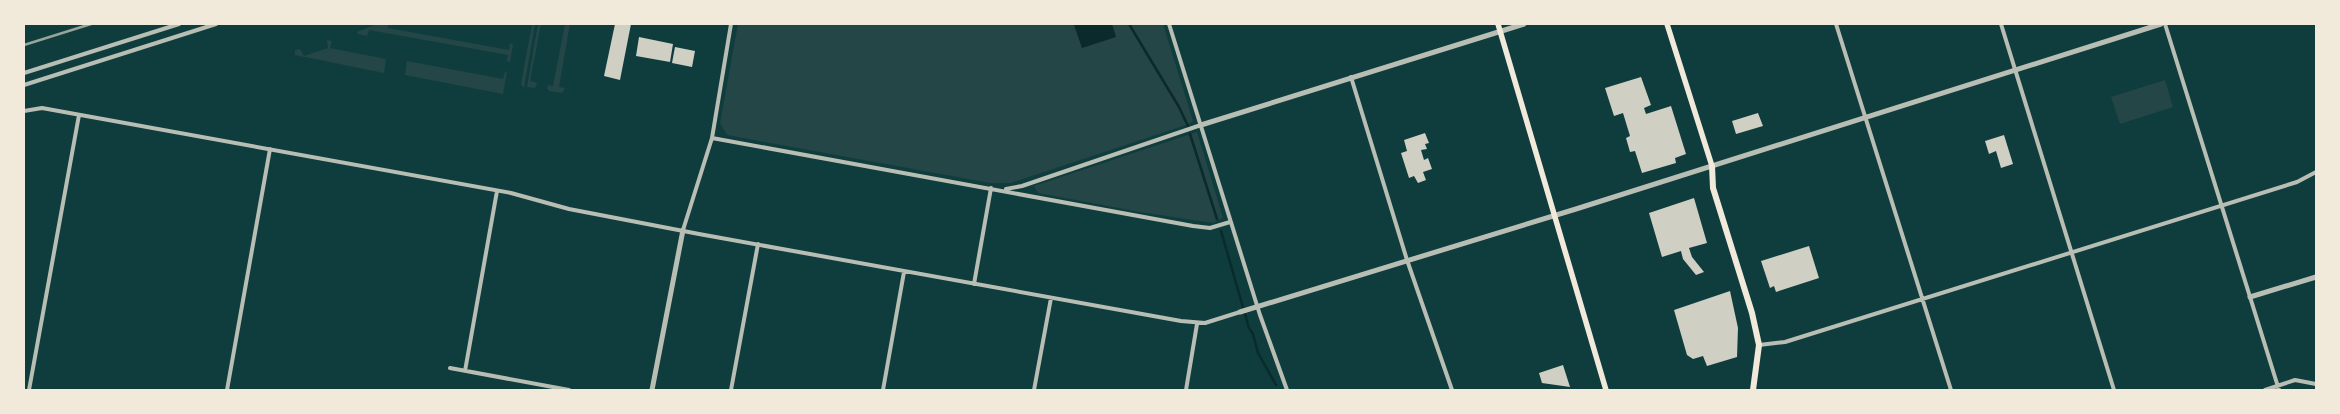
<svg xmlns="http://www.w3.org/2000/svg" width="2340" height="414" font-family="'PT Sans',sans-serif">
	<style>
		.green { fill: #244646 }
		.water { fill: #0a2a2b }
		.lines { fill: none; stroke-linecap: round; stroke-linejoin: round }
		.stream { stroke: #0a2a2b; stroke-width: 2.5 }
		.building { fill: #cfcfc3 }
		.minor { stroke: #b8beb3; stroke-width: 4 }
		.tertiary { stroke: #b8beb3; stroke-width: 5 }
		.secondary { stroke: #f1e9da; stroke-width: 5.5 }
		.primary { stroke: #f1e9da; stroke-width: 6 }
		.rail { stroke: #97a49c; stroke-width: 2.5 }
	</style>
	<rect width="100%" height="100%" fill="#0f3d3e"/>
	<path class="green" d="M377,24H388V28L509,50L510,43L513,44L510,62L507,61L508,55L369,30L367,36L358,34L357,32Z
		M532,24H535L524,88L521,84Z
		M538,24H541L530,81L537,83L535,88L527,87Z
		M565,24H570L559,87L565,88L562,93L549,91L547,88L548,85L553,86Z
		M738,24H1163L1193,121L1189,124L1011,183H990L727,135L720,123Z
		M327,40L332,41L330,48L386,59L384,73L295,55V50L300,49L304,56L328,48Z
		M407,61L503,79L505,72H507L503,94L405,75Z
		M2165,80L2173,107L2120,124L2111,97Z
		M1197,132L1223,218L1213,223L1140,212L1038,193L1034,186Z"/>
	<path class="water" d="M1079,24H1112L1116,37L1082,48L1074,25Z"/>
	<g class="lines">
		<path class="stream" d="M1129,24L1179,107L1188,126
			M1190,134L1217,219
			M1221,231L1249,328L1253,334L1258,353L1276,385"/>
	</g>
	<path class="building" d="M615,24H631L620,80L604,76Z
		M639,37L673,44L670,62L636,56Z
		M675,47L695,51L692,67L672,63Z
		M1641,77L1651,105L1644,108L1646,114L1671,106L1686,154L1675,158L1676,163L1642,173L1635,151L1630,152L1626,138L1630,136L1623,113L1614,116L1605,88Z
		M1758,113L1763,126L1736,134L1732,121Z
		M1425,133L1429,143L1425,144L1427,149L1421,150L1424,160L1428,158L1432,169L1423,172L1426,180L1418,183L1414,176L1409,178L1401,153L1407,151L1404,140Z
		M2004,135L2013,164L2001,168L1996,151L1989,154L1985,141Z
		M1694,198L1707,243L1689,248L1692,257L1704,272L1696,275L1683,259L1681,251L1662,257L1649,213Z
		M1809,246L1819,278L1776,292L1774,286L1770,288L1761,261Z
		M1730,291L1738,328L1737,357L1707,366L1703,356L1693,359L1687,355L1674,310Z
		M1563,365L1570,387L1542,383L1539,373Z"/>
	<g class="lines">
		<path class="minor" d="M1169,24L1260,315L1287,390
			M1836,24L1951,390
			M2001,24L2114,390
			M2165,24L2279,390
			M24,73L179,24
			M1351,77L1407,260L1452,390
			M24,85L216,24
			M24,111L42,108L511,193L569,209L699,234L1181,321L1205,323L1240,312
			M712,138L1193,226L1210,228L1230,222
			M1006,189L1022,186L1201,125
			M683,230L712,138L731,24
			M974,284L991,188
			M1759,345L1785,342L2297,182L2316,172
			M450,368L569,390
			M465,371L497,191
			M29,390L79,115
			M227,390L270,149
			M731,390L758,244
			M883,390L904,272
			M1034,390L1051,298
			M1186,390L1197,324
			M2265,390L2295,380L2316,384"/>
		<path class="tertiary" d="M1201,125L1524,24
			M2250,297L2316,277
			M1240,312L1576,209L2161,24
			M652,390L683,230"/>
		<path class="secondary" d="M1498,24L1606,390
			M1667,24L1712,166"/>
		<path class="primary" d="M1712,166L1713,188L1752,313L1759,345L1753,390"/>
		<path class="rail" d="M24,45L91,24"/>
	</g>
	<rect width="2340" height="414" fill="none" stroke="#f1e9da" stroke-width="50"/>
</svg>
